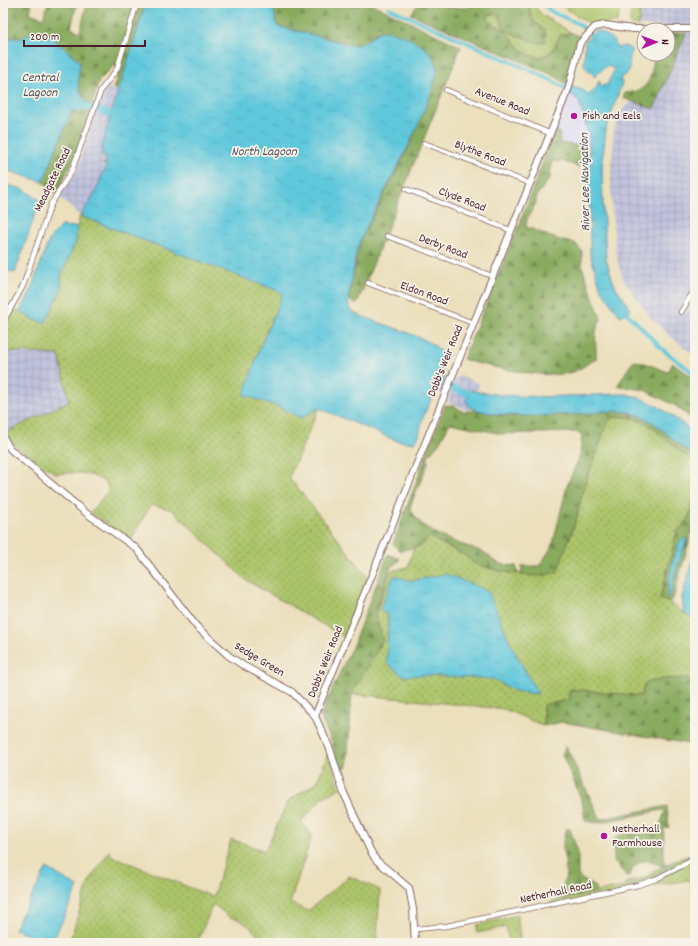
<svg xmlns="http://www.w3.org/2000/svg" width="698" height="946" font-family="Dekko,sans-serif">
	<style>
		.built { fill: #d9d7f7 }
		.industrial { fill: url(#industrial-grid) }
		.grass { fill: url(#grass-dots); stroke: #7a724a }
		.forest { fill: url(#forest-firs); stroke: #696444 }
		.park { fill: #abc469; stroke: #7a724a }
		.water { fill: url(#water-ripples); stroke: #557484 }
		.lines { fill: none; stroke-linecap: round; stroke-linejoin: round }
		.canal { stroke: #60c8dc; stroke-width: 4 }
		.river { stroke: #60c8dc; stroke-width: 7 }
		.minor-casing { stroke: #82625e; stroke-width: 6 }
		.tertiary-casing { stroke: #82625e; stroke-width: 8 }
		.minor { stroke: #fff; stroke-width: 4.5 }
		.tertiary { stroke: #fff; stroke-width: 6 }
		.poi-dot { fill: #b5179e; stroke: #f7f3e8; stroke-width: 1.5 }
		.labels { text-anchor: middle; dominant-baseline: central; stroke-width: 3.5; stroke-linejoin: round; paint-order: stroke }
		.street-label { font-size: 12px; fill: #4a1f2b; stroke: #f7f3e8 }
		.poi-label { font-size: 12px; fill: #4a1f2b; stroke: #f7f3e8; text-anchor: start }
		.water-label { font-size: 13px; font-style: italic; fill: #515260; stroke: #f7f3e8 }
	</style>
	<defs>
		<pattern id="industrial-grid" width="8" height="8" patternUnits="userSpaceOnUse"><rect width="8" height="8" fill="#c0c2dd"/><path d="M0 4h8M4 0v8" fill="none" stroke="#a6a6be"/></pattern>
		<pattern id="grass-dots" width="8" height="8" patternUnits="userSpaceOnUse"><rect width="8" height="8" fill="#abc469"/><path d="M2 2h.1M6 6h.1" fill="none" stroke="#8d9f57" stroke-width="1.8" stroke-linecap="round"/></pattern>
		<pattern id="forest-firs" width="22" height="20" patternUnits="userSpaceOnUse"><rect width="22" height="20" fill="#88aa5d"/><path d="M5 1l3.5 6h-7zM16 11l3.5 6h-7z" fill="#718a4d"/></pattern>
		<pattern id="water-ripples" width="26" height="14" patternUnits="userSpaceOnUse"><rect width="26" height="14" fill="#60c8dc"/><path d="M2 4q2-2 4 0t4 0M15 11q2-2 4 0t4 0" fill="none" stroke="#55abbd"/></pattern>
	</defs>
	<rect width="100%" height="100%" fill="#f7f3e8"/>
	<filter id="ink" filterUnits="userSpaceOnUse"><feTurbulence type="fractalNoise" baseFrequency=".025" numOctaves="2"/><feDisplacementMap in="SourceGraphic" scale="8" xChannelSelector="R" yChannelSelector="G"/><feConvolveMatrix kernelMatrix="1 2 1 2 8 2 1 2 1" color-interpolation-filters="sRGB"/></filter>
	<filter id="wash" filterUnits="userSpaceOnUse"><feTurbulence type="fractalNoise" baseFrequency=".012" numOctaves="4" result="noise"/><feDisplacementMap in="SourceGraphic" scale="16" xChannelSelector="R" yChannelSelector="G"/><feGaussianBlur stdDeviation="0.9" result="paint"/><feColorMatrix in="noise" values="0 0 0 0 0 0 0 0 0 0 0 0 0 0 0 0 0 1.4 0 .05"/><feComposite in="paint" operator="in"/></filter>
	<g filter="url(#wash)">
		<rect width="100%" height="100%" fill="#ebdfbc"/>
		<path class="built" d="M569,93L579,101L589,137L590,147L560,143L559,132L555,130Z"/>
		<path class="industrial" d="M639,3H695V356L669,335L651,318L623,279L617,260L614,236L611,180L614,130L619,113L632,101L654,108L688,27L637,26L639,24Z
			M106,88L119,90L105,135L104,155L107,166L92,201L80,216L58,196L73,178L78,167L91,126Z
			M3,351L59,354L69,401L5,433L3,430Z
			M459,375L479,384L477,389L474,391H470L469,397H467L470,405L468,411L457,405L448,403L449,398L448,395L453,383Z"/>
		<path class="grass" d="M529,3H532L541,14L572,33H567L559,37C550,61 534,62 516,45C511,41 507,32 501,28C496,25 492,25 488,20V14H495C503,18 500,24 505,29C509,33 536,43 541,43L546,37L545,29C533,23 530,17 529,3Z
			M631,3H639L640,21L637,26L632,25L630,23Z
			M80,216L284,293L261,345L279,407L301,418L319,408L289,477L368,577L344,637L246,580L172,510L153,505L150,506L131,540L90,513L108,491L107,484C91,471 75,472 56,474L15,446L5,433L69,401L59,355L3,351V330L14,311H20L30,318L45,322L61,290V275L76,242L77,227Z
			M618,416L628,417L651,425L695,463V496L691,511L688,519L677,532L660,599C673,603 682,613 695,618V683C679,676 662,679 645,683L641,696L570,689L568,700L543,705L544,726L504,709L352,694L383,640L374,616L391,571L408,567L413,549L422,545L429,537L464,555L475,564L500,571L535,576L570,538L577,517L582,493L606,426L611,418Z
			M328,753L340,788L322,798L301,822L312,835L290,903L308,911L349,876L380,890L377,939L371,943H264L251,928L239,919L231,918L213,904L197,943H69L89,882L109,851L112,856L213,897L231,839L265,851L288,801L317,782Z
			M695,859V911L690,880L658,885L551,908V902L626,886Z
			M517,915L521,943H509L506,927L477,933V925Z"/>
		<path class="forest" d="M3,3H32L30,13L43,18L48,3H77L71,28L80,32L87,3H150L144,8L119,90L113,88L118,74L115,64L99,81L75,156L56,194L43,182L71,112L85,111L88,103C75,90 78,80 80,62L49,34L34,31L23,38H3Z
			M225,3H370L461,47L357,304L348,300L360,241L412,141L376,32L364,44L352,45L277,26L273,7Z
			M419,3H439L449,7L466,8L476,3H529L531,19L546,32L545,41L541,43C536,43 509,33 505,29C500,24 503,18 495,14H488V20C492,25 496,25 501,28C515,37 527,69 549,54C556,49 556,41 560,35L572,33L580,37L577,41L567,84L553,75L411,14Z
			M668,33H686L654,109L623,98L625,93C652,91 650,77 655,54H668Z
			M555,130L559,132L560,143L581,146L587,152L586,163L578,167L563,161L557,162L552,160L550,178L537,195L536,203L527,219L526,227C543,232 557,242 575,243L582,251V266L601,319C592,335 597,343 596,359C589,362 584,367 577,370C555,382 492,367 468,361L463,359L519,225H521V220Z
			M633,361L642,362L668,372L673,363L695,379V422L676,406L644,390L617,386Z
			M445,405L454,406L464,412C479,408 496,416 512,416C534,416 556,415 579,414C597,413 618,408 636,415C661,424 673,442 695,456V463C670,446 646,409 611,418L606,426L582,493L577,517L557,572L543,576L521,575L522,566H539L552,547L567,486L580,455L582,434L575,432L502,434L450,423L439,443L428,456V463L410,507C421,535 458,542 483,552C487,554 490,557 493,560C500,565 508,565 516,566L518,572L515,574L500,571L475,564L464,555L429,537L422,545L400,551L393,544Z
			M695,496V520L673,599L670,602L660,599L677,532L688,519Z
			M388,554L400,559L390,569L375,614L383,640L352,694L347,767L338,768L332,742L320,716L352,647Z
			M685,678L695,683V745L562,722L544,726L543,705L568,700L570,689L641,696L645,683L663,679Z
			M566,746L600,819L667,806L669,827L664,829V865L693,854L695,853V859L656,879L627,888L625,883L643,878L663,866C658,866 656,862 651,861C638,859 633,867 628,878L614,861V839L622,834H647L659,827L665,812L663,810L598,823L585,821L582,801L562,754Z
			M566,829H570L578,853V875L580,878L596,887V892L578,896L557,898C561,890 565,882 566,874C566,855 559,849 566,829Z"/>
		<path class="park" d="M557,3H622L617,22L591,25Z"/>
		<path class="water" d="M150,3H225L273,7L277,26L352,45C370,46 371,30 386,31C403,33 436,48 437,68C437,80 429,97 425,108C407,154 381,195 361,239C355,251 354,267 352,280C350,290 346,301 350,310L358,315C373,321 433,339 439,350C444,360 439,371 445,380L441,391L434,393L423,417L419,436L414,443L397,441L319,408L301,418L279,407L244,395L261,345L283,293L80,216C90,202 95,195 101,178C102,173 105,171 107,166L103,164L107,163L104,155H102L101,153L103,152L102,147L106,131L144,8Z
			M597,30C606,35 613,36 617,48L625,46L632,50L630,54L629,72L620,78L622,83L606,129L602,165L603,204L606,259L614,284L631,310L620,316L601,289L590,254L589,137L579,101L569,93L572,87L583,90L589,95L597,87L599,80L601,86L609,84L608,82L614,71L613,68L606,66L595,77L584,66L585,41Z
			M34,31L49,34L80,62C78,80 75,90 88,103L85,111L71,112L43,182L3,169V38H23Z
			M3,184L23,189L40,200L15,273L3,269Z
			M61,226L77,227L76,242L61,275V290L45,323L30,318L20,311L29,295L49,240Z
			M470,390C521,401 573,395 626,394C657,401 670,415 695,433V456C673,442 661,424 636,414C618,408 597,413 578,414C542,416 505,419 470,408L468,403L465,401L469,396Z
			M682,539H687L674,576L670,597H668C665,589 676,544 682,539Z
			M695,552V618L684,614L682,597Z
			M446,574L488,591L511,645L538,694L515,691L493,679L427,675L403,676L387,663L388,616L380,609L394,575L411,581Z
			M47,868L78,887L52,943H46L14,929Z"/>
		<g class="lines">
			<path class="canal" d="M542,3L552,12L579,24L590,34
				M389,8L545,77L569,90
				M623,309L662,349L695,374"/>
			<path class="river" d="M87,107L111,114
				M443,385L478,397"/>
		</g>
	</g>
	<g filter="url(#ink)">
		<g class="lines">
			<defs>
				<path id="minor" d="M446,90L549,133
					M424,143L529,183
					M406,189L510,230
					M387,236L492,276
					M368,283L473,323
					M681,312L695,289
					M3,322L23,286L51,204L72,170L101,90L117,69L137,3
					M416,929L447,926L638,885L656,879L695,859"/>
				<path id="tertiary" d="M3,437L10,449L86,513L136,548L197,627L229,656L244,666L292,692L315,716L330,749L343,791L370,850L376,860L409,888L413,909L415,943
					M315,716L569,87L580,43L595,27L605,25L633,29H695"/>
			</defs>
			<use href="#minor" class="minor-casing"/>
			<use href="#tertiary" class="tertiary-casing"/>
			<use href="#minor" class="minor"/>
			<use href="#tertiary" class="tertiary"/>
		</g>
	</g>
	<g class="poi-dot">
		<circle cx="574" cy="116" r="4"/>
		<circle cx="604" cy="836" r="4"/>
	</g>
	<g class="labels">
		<g class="street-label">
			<text transform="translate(502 102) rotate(22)">Avenue Road</text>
			<text transform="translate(480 154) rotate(21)">Blythe Road</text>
			<text transform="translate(53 180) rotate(-64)">Meadgate Road</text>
			<text transform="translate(462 200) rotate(21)">Clyde Road</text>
			<text transform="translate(443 247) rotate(21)">Derby Road</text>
			<text transform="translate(424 294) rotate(20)">Eldon Road</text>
			<text transform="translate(446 361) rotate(-68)">Dobb's Weir Road</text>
			<text transform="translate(259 660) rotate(31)">Sedge Green</text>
			<text transform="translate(326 662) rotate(-68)">Dobb's Weir Road</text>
			<text transform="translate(556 893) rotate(-12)">Netherhall Road</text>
		</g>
		<g class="poi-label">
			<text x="582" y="116">Fish and Eels</text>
			<text x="612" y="829">Netherhall<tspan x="612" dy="14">Farmhouse</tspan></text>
		</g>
		<g class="water-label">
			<text x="40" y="78">Central<tspan x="40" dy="15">Lagoon</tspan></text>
			<text x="264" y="152">North Lagoon</text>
			<text transform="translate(586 182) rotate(-91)">River Lee Navigation</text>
		</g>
	</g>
	<rect width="698" height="946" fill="none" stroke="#f7f3e8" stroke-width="16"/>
	<g transform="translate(656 42) rotate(89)"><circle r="19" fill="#f7f3e8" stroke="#b29e9c"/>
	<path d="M0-3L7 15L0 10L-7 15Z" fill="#b5179e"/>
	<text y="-6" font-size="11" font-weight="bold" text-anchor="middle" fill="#4a1f2b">N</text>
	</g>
	<path d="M24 40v6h121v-6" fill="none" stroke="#4a1f2b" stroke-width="2"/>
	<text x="30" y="40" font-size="12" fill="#4a1f2b" stroke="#f7f3e8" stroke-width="3" paint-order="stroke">200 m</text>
</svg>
